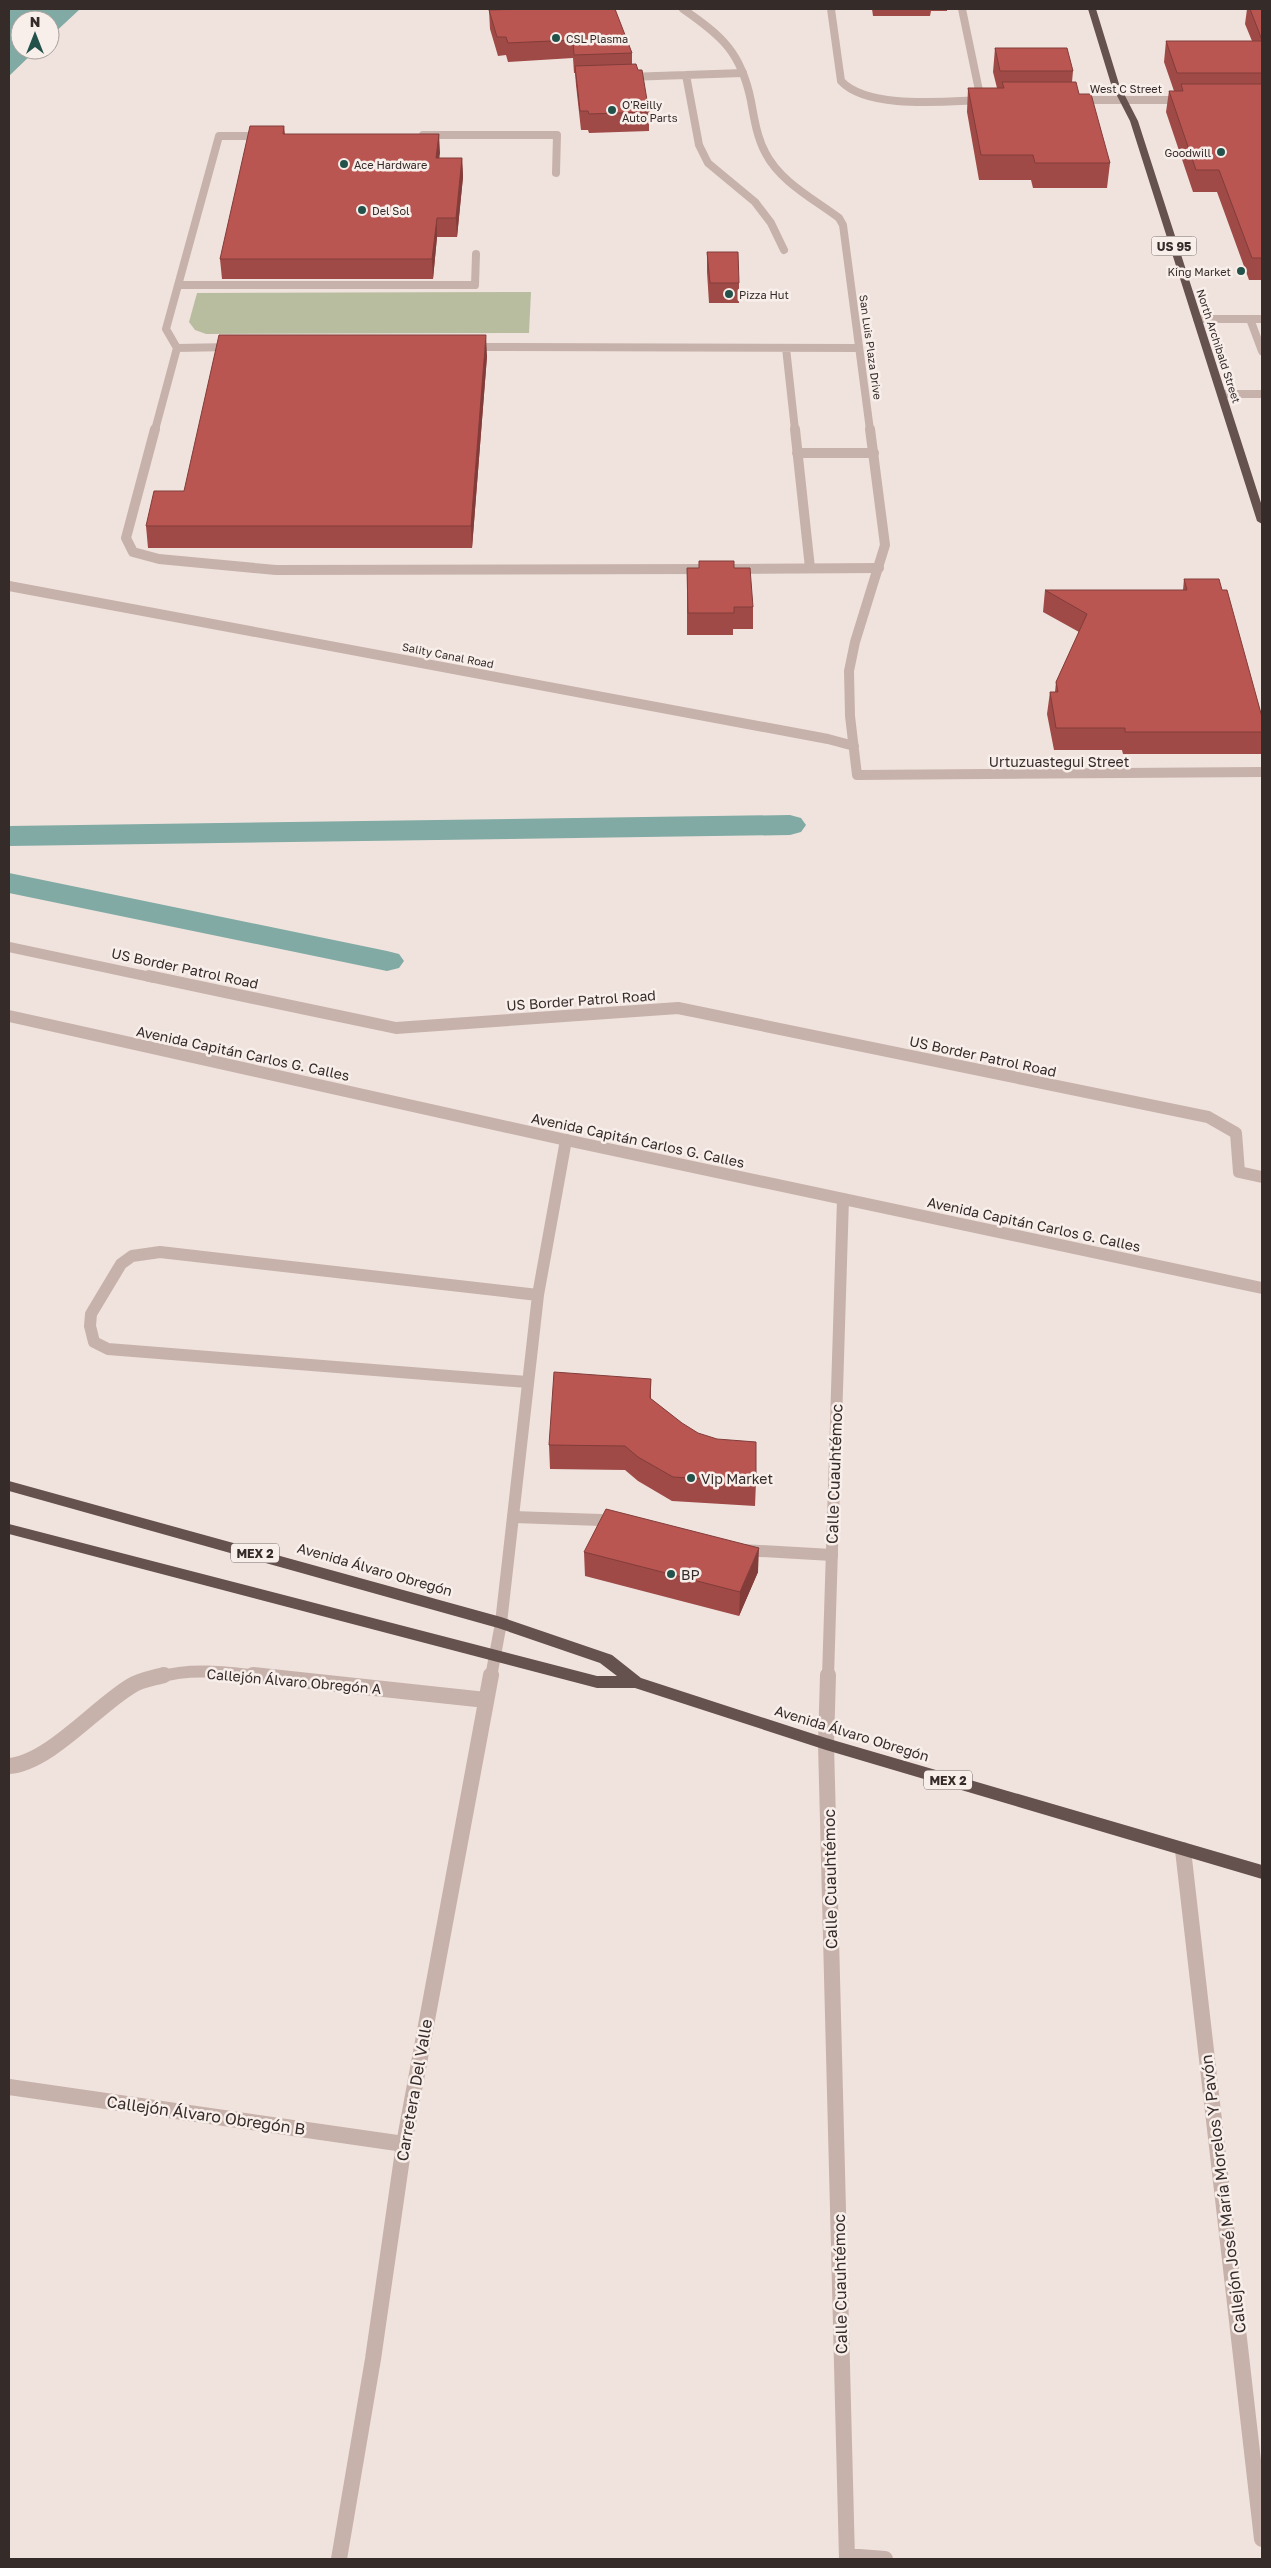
<svg xmlns="http://www.w3.org/2000/svg" width="1271" height="2568" font-family="'Golos Text',sans-serif">
	<style>
		.green { fill: #b9bd9f }
		.water { fill: #80aaa3 }
		.lines { fill: none; stroke-linecap: round; stroke-linejoin: round }
		.canal { fill: #80aaa3; fill-rule: evenodd }
		.service-far2 { stroke: #c7b2ab; stroke-width: 8 }
		.service-far1 { stroke: #c7b2ab; stroke-width: 10 }
		.service { stroke: #c7b2ab; stroke-width: 12 }
		.minor-far3 { stroke: #c7b2ab; stroke-width: 8 }
		.minor-far2 { stroke: #c7b2ab; stroke-width: 10 }
		.minor-far1 { stroke: #c7b2ab; stroke-width: 12 }
		.minor { stroke: #c7b2ab; stroke-width: 16 }
		.tertiary-far2 { stroke: #c7b2ab; stroke-width: 8 }
		.tertiary-far1 { stroke: #c7b2ab; stroke-width: 12 }
		.tertiary { stroke: #c7b2ab; stroke-width: 16 }
		.trunk { fill: #65514e; fill-rule: evenodd }
		.wall { fill: #9f4a47 }
		.shaded-wall { fill: #823c39 }
		.building { fill: #b95652; stroke: #823c39 }
		.poi-dot { fill: #23524b; stroke: #f8eeea; stroke-width: 2 }
		.labels { text-anchor: middle; dominant-baseline: central; stroke-width: 5; stroke-linejoin: round; paint-order: stroke }
		.far-poi-label { font-size: 11px; fill: #352b29; stroke: #f8eeea; text-anchor: start }
		.far-street-label { font-size: 11px; fill: #352b29; stroke: #f8eeea }
		.shield { fill: #f8eeea; stroke: #706663; stroke-width: 1 }
		.shield-label { font-size: 12px; font-weight: bold; fill: #352b29 }
		.street-label { font-size: 14px; fill: #352b29; stroke: #f8eeea }
		.poi-label { font-size: 14px; fill: #352b29; stroke: #f8eeea; text-anchor: start }
		.near-street-label { font-size: 16px; fill: #352b29; stroke: #f8eeea }
	</style>
	<rect width="100%" height="100%" fill="#f0e3de"/>
	<path class="green" d="M531,292L529,333L206,334L195,330L189,322L197,293Z"/>
	<path class="water" d="M9,9H80L50,37V20H20V50H36L9,76Z"/>
	<g class="lines">
		<path class="canal" d="M790,815L801,818L806,825L801,832L790,835L9,846V826Z
			M9,873L387,951L399,954L404,961L399,968L387,971L9,893Z"/>
		<path class="service-far2" d="M686,75L699,145L708,163L755,202L771,223L784,250
			M628,77L743,73
			M423,135H557L556,173
			M179,285H475L476,254
			M1197,319H1262
			M1250,319L1262,351
			M471,347L859,348
			M177,348L166,329L219,136H263
			M786,348L795,430
			M155,430L177,348L231,347"/>
		<path class="service-far1" d="M155,429L126,538L133,552L159,559L276,570L704,569
			M795,429L810,568
			M797,453H874
			M734,569L879,568
			M9,947L155,978"/>
		<path class="service" d="M149,976L396,1028L678,1008L1208,1117L1236,1133L1239,1172L1262,1177
			M513,1517L601,1520L615,1523
			M742,1550L832,1555"/>
		<path class="minor-far3" d="M683,9C722,36 741,52 751,101C754,118 757,137 765,152C780,182 814,199 839,218L843,225L870,430
			M831,9L841,81C868,110 947,101 985,100
			M962,9L981,100
			M1077,100H1123"/>
		<path class="minor-far2" d="M870,429L885,545L855,642L849,671L850,716L857,775L1262,772
			M9,586L828,739L854,746"/>
		<path class="minor-far1" d="M527,1382L108,1349L94,1342L90,1326L91,1314L121,1264L132,1256L160,1252L538,1295
			M501,1623L538,1295L566,1140
			M160,1677C192,1667 232,1673 265,1677
			M828,1677L843,1199"/>
		<path class="minor" d="M253,1675L486,1700
			M828,1675L826,1744L847,2559
			M9,1766C49,1763 97,1706 131,1686C140,1680 154,1678 164,1675
			M1183,1850L1262,2539
			M9,2087L404,2144
			M847,2556L885,2559"/>
		<path class="tertiary-far2" d="M1123,100H1183
			M1222,394H1262"/>
		<path class="tertiary-far1" d="M9,1016L566,1140L1262,1288
			M491,1677L501,1623"/>
		<path class="tertiary" d="M339,2559L373,2359L404,2144L491,1675"/>
		<path class="trunk" d="M1088,9H1096L1119,84L1138,121L1262,506V524L1257,521L1130,121L1111,84Z
			M9,1481L501,1617L612,1655L641,1678L826,1738L1262,1865V1879L826,1750L635,1688H597L9,1534V1524L597,1676H617L600,1663L498,1628L9,1491Z"/>
	</g>
	<path class="wall" d="M872,9H947V11H931L930,16H873Z
		M1247,9H1262V280H1249L1217,192H1193L1166,112L1169,91H1174L1164,62L1166,41H1252L1245,24Z
		M489,10L632,53V64L649,112V131L589,133L588,130H581L576,85L575,73H574L573,58L508,62L506,55L498,56L490,29Z
		M995,48L1073,71L1072,82L1079,94L1110,163L1107,188H1033L1031,180H979L967,112L968,88H997L993,72Z
		M284,126L285,134H439V158H462L463,177L457,237H437L433,279H222L220,259Z
		M707,252L739,283V303H709L707,272Z
		M487,356L472,548H148L146,526L184,491Z
		M687,568H734L753,607V629H733V635H687Z
		M1184,579L1222,590L1262,717V754H1123L1122,750H1054L1047,714L1050,692H1055L1056,682L1079,632L1043,612L1045,590H1183Z
		M651,1379V1399L756,1482L755,1506L672,1501L638,1481L625,1470L550,1469L549,1445Z
		M584,1552L758,1572L739,1616L585,1576Z"/>
	<path class="shaded-wall" d="M439,134L440,153L437,177L436,158Z
		M462,158L463,177L457,237L456,218Z
		M437,218V237L433,279L432,259Z
		M486,335L487,356L472,548L471,526Z
		M759,1548L758,1572L739,1616L740,1592Z"/>
	<path class="building" d="M523,9H615L632,53L574,55L573,40L508,43L506,37H497L489,10Z
		M1250,9H1262V40Z
		M1166,41H1262V73H1177Z
		M995,48H1067L1073,71H1000Z
		M636,64L638,70H642L649,112L589,114L588,111H580L575,66Z
		M1002,82H1076L1079,94H1091L1110,163H1035L1033,155H981L968,88H1004Z
		M1181,84H1262V258H1252L1219,170H1196L1169,91H1183Z
		M250,126H284L283,134H439L436,158H462L456,218H437L432,259H220Z
		M707,252H738L739,283H710Z
		M219,335H486L471,526H146L154,491H184Z
		M699,561H734V568H750L753,607H734V613H688L687,568H699Z
		M1184,579H1219L1222,590H1227L1262,717V732H1125V728H1056L1050,692H1058L1056,682L1087,614L1045,590H1187Z
		M554,1372L651,1379L650,1398L682,1423L698,1433L717,1439L756,1442V1482L673,1477L638,1457L625,1446L549,1445Z
		M606,1509L759,1548L740,1592L584,1552Z"/>
	<g class="poi-dot">
		<circle cx="556" cy="38" r="5"/>
		<circle cx="612" cy="110" r="5"/>
		<circle cx="1221" cy="152" r="5"/>
		<circle cx="344" cy="164" r="5"/>
		<circle cx="362" cy="210" r="5"/>
		<circle cx="1241" cy="271" r="5"/>
		<circle cx="729" cy="294" r="5"/>
		<circle cx="691" cy="1478" r="5"/>
		<circle cx="671" cy="1574" r="5"/>
	</g>
	<g class="labels">
		<g class="far-poi-label">
			<text x="566" y="38">CSL Plasma</text>
			<text x="622" y="104">O'Reilly<tspan x="622" dy="13">Auto Parts</tspan></text>
			<text x="1211" y="152" text-anchor="end">Goodwill</text>
			<text x="354" y="164">Ace Hardware</text>
			<text x="372" y="210">Del Sol</text>
			<text x="1231" y="271" text-anchor="end">King Market</text>
			<text x="739" y="294">Pizza Hut</text>
		</g>
		<g class="far-street-label">
			<text x="1126" y="88">West C Street</text>
			<text transform="translate(1219 346) rotate(72)">North Archibald Street</text>
			<text transform="translate(871 347) rotate(82)">San Luis Plaza Drive</text>
			<text transform="translate(448 655) rotate(11)">Sality Canal Road</text>
		</g>
		<g class="shield">
			<rect x="1151.5" y="236.5" width="45" height="19" rx="4"/>
			<rect x="231" y="1543.5" width="48" height="19" rx="4"/>
			<rect x="924" y="1770.5" width="48" height="19" rx="4"/>
		</g>
		<g class="shield-label">
			<text x="1174" y="246">US 95</text>
			<text x="255" y="1553">MEX 2</text>
			<text x="948" y="1780">MEX 2</text>
		</g>
		<g class="street-label">
			<text x="1059" y="761">Urtuzuastegui Street</text>
			<text transform="translate(185 968) rotate(12)">US Border Patrol Road</text>
			<text transform="translate(581 1000) rotate(-4)">US Border Patrol Road</text>
			<text transform="translate(243 1053) rotate(12)">Avenida Capitán Carlos G. Calles</text>
			<text transform="translate(983 1056) rotate(12)">US Border Patrol Road</text>
			<text transform="translate(638 1140) rotate(12)">Avenida Capitán Carlos G. Calles</text>
			<text transform="translate(1034 1224) rotate(12)">Avenida Capitán Carlos G. Calles</text>
			<text transform="translate(375 1569) rotate(16)">Avenida Álvaro Obregón</text>
			<text transform="translate(294 1681) rotate(5)">Callejón Álvaro Obregón A</text>
			<text transform="translate(852 1733) rotate(17)">Avenida Álvaro Obregón</text>
		</g>
		<g class="poi-label">
			<text x="701" y="1478">Vip Market</text>
			<text x="681" y="1574">BP</text>
		</g>
		<g class="near-street-label">
			<text transform="translate(834 1474) rotate(-88)">Calle Cuauhtémoc</text>
			<text transform="translate(830 1879) rotate(-91)">Calle Cuauhtémoc</text>
			<text transform="translate(414 2090) rotate(-80)">Carretera Del Valle</text>
			<text transform="translate(206 2115) rotate(8)">Callejón Álvaro Obregón B</text>
			<text transform="translate(1223 2194) rotate(-97)">Callejón José María Morelos Y Pavón</text>
			<text transform="translate(840 2284) rotate(-91)">Calle Cuauhtémoc</text>
		</g>
	</g>
	<rect width="1271" height="2568" fill="none" stroke="#352b29" stroke-width="20"/>
	<g transform="translate(35 35)"><circle r="24" fill="#f8eeea" stroke="#aaa09d"/>
	<path d="M0-4L9 19L0 12L-9 19Z" fill="#23524b"/>
	<text y="-8" font-size="14" font-weight="bold" text-anchor="middle" fill="#352b29">N</text>
	</g>
</svg>
